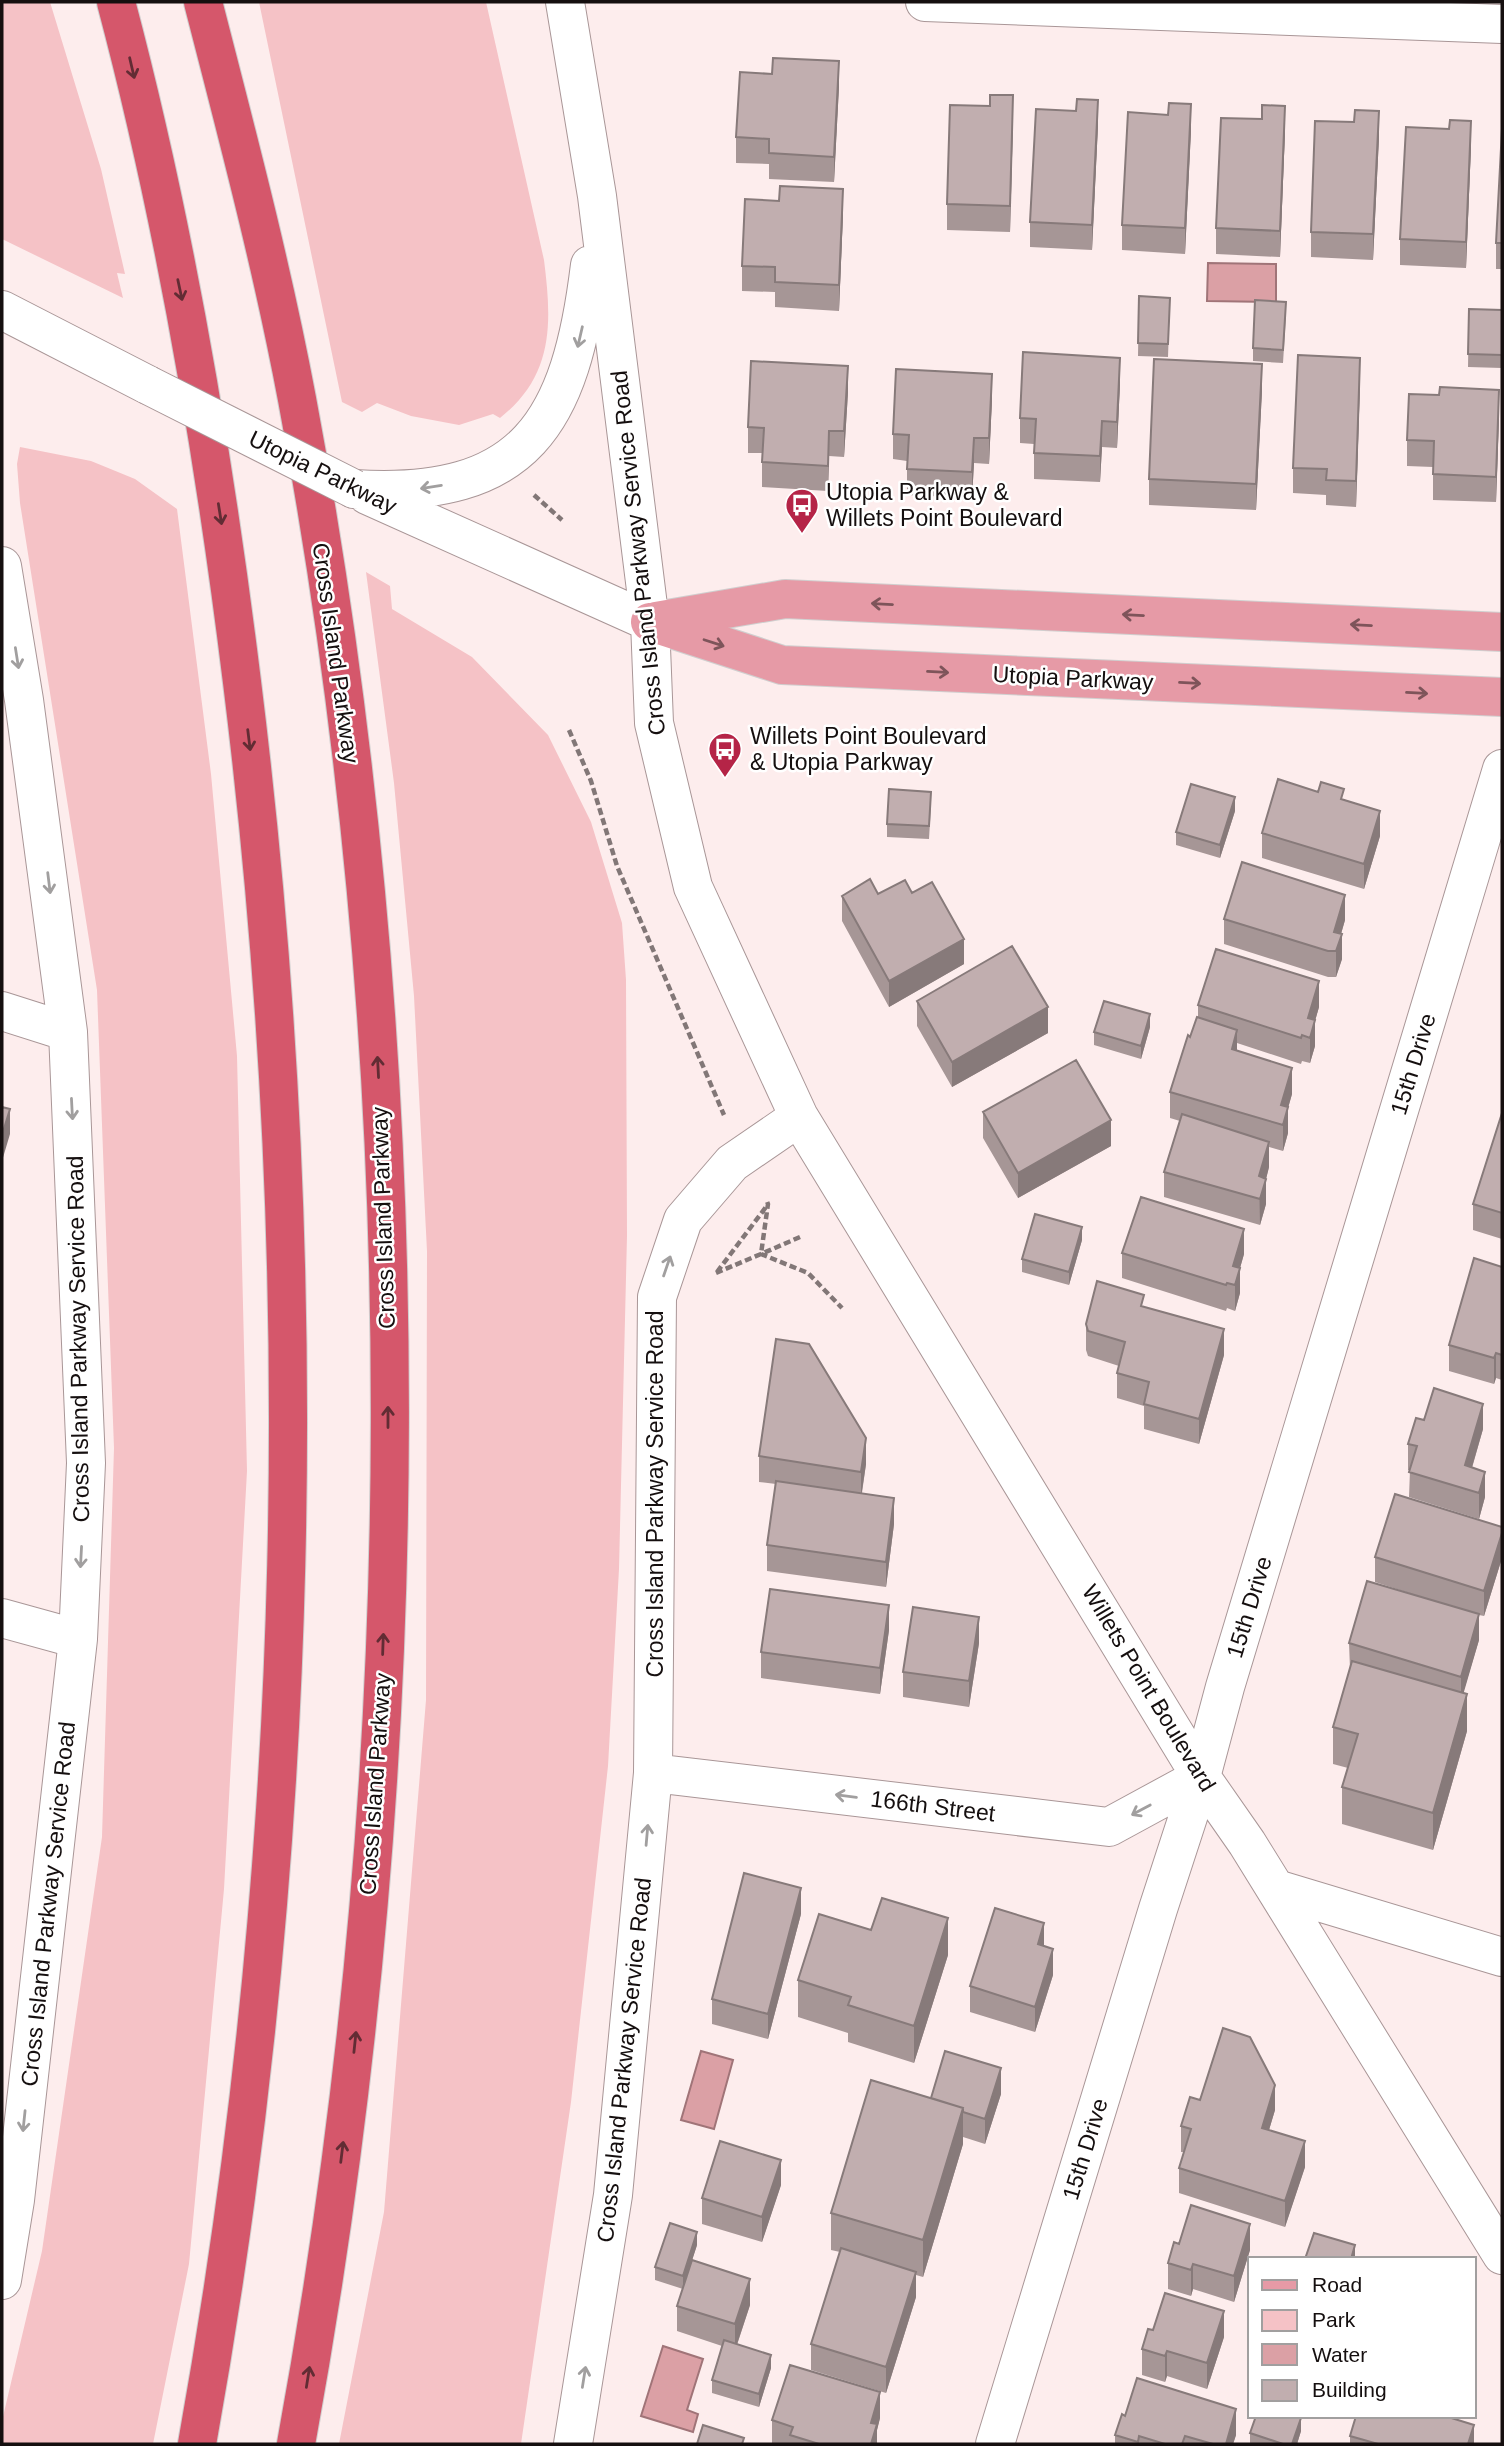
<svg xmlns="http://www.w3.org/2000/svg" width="1504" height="2446" font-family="Arial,sans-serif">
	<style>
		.green { fill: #f5c2c6 }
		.water { fill: #dba0a5; stroke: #a07478; stroke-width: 2 }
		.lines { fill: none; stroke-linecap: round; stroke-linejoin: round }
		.minor-casing { stroke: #a99697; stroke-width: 40 }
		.major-casing { stroke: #d0cfcf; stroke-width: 40 }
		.highway-casing { stroke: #d0cfcf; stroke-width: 40 }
		.path { stroke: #827777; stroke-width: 4.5; stroke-dasharray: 7 3.5; stroke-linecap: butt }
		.minor { stroke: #fff; stroke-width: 38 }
		.major { stroke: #e69aa6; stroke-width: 38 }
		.highway { stroke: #d5576b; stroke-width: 38 }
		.minor-bridge-casing { stroke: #a99697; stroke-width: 40; stroke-linecap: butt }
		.minor-bridge { stroke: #fff; stroke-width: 38 }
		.wall { fill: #a69696 }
		.shaded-wall { fill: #877a7a }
		.building { fill: #c1aeaf; stroke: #877a7a; stroke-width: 2 }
		.oneway { stroke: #622c34 }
		.oneway2 { stroke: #a19f9f }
		.oneway3 { stroke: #7e545a }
		.labels { text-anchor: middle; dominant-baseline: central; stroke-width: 5; stroke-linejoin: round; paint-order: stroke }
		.street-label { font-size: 23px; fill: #150f0f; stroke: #fff }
		.poi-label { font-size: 23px; fill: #150f0f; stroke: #fff; text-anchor: start }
	</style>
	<rect width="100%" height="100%" fill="#fdeded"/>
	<path class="green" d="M2,2H50L101,169L125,274L117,273L123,298L2,239Z
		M259,2H486L544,260C552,323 554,375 500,418L493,414L459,425L411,416L377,403L362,412L342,402Z
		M20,447L91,461L135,479L177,509L211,774L237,1056L247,1471L224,1889L189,2264L153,2444H2V2421L42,2251L102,1837L114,1448L97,990L20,503L17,464Z
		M366,572L390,586L392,609L472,657L548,735L591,822L622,923L626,980L627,1236L619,1569L608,1766L571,2102L521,2444H339L384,2212L426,1700L427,1251L414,996L394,783Z"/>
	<path class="water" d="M1208,263L1276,264V302L1207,301Z
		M701,2051L733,2060L714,2129L681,2120Z
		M663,2346L703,2359L687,2410L698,2414L693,2432L641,2416Z"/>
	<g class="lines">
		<defs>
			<path id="minor" d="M565,2L597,196L650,622L654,723L693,887L799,1117L1201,1777L1247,1843L1502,2255
				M925,2L1502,24
				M2,310L148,385
				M354,489C527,500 571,421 590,265
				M367,495L650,622
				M2,566L24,700L68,1032L86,1463L78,1639L15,2200L2,2280
				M2,1011L68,1032
				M2,1618L78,1639
				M653,1773L1109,1827L1201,1777
				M1276,1889L1502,1957
				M573,2444L613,2195L653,1773L657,1297L683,1220L732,1163L799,1117
				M995,2444L1158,1909L1201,1777L1225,1687L1502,769"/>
			<path id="major" d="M656,621L785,599L1502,632
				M650,622L782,665L1502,697"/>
			<path id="highway" d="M116,2C175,224 214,454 242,682C315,1269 302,1862 197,2444
				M203,2C237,134 272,266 297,399C423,1071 419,1773 296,2444"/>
		</defs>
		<use href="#minor" class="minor-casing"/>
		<use href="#major" class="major-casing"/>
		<use href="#highway" class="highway-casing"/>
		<path class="path" d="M534,495L562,520
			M569,730L591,781L617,866L724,1115
			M800,1237L761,1254L808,1273L842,1308
			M717,1272L766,1207
			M716,1273L761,1254L768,1204L766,1199"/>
		<use href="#minor" class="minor"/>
		<use href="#major" class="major"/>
		<use href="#highway" class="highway"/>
		<defs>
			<path id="minor-bridge" d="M148,385L354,489"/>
		</defs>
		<use href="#minor-bridge" class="minor-bridge-casing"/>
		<use href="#minor-bridge" class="minor-bridge"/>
	</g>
	<path class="wall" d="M839,86L834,182L769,179V164L736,163V137Z
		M1076,111L1098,125L1092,250L1030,247V222Z
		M1168,115L1191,130L1185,254L1122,250V225Z
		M1013,121L1010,232L947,230V204Z
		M1502,129V269H1496V243Z
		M1285,131L1280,257L1216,254V228Z
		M1379,137L1373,260L1311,257V232Z
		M1471,146L1466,268L1400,265V239Z
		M843,214L839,311L775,307V292L742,291V266Z
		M1139,296L1170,298L1168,357L1138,356Z
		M1469,309L1502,310V368L1468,367Z
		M1286,315L1283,363L1253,361V348Z
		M1120,383L1117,448L1102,447L1100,482L1034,479V444L1020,443V418Z
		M1360,383L1356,507L1326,505V495L1293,493V468Z
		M1262,390L1256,510L1149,505V479Z
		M848,392L844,457L829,456L828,491L762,487V453H748V427Z
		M992,399L989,464L974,463L972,498L907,495V461L893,459V434Z
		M1499,415L1496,502L1433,500V467L1407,466V440Z
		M931,805L929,839L887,837V824Z
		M1235,811L1220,858L1176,845V832Z
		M1262,833L1380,836L1364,889L1262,858Z
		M912,893L964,964L889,1007L842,921V896Z
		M1224,919L1345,920L1341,934L1342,959L1336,977H1328L1224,944Z
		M917,1001L1048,1033L952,1087L917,1026Z
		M1198,1005L1319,1007L1315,1021V1046L1310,1063L1302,1061L1301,1064L1237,1043V1051L1292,1094L1288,1108V1133L1283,1151L1269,1147V1167L1266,1179V1204L1260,1225L1164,1197V1172L1180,1121L1170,1118V1092L1198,1018Z
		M1150,1027L1141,1059L1094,1045V1032Z
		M983,1112L1111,1146L1018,1198L983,1138Z
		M1502,1113V1239L1473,1230V1204Z
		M1082,1240L1069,1285L1022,1272V1259Z
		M1122,1253L1244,1254L1240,1268V1293L1235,1311L1227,1308L1226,1311L1122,1278Z
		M1502,1267V1380L1496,1378L1494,1384L1449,1371V1345Z
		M1144,1307L1224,1355L1199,1444L1144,1429V1406L1117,1398V1373L1119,1366L1088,1356L1086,1350V1324Z
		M1424,1420L1483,1429L1472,1468L1485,1497L1479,1519L1409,1497L1410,1470H1408V1444Z
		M759,1456L866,1464L862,1493L894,1524L886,1587L767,1571V1545L776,1484L759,1482Z
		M1502,1527V1558L1484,1616L1479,1615V1640L1463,1693L1467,1731L1433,1850L1342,1824V1787L1348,1768L1333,1764V1727L1350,1669L1349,1643L1437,1602L1375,1582V1557Z
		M889,1630L880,1694L761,1678V1652Z
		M979,1643L969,1707L903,1697V1672Z
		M801,1914L768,2039L712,2024V1999Z
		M1044,1946L1053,1975L1035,2032L970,2012V1986Z
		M948,1955L914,2063L848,2042V2033L798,2017V1980Z
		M1001,2094L985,2144L963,2137V2144L923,2277L916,2275V2297L886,2393L811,2370V2344L840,2252L831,2250V2213L931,2098Z
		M1200,2100L1275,2110L1269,2130L1305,2167L1285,2227L1179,2193V2168L1184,2152H1181V2126Z
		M781,2185L762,2242L702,2224V2198Z
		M1179,2244L1250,2250L1234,2302L1193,2289L1191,2296L1168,2289V2263Z
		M697,2245L689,2269L750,2305L737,2345L771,2368L759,2407L712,2393V2380L722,2346L677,2331V2306L683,2289L655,2280V2267Z
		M1153,2330L1224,2337L1207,2389L1167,2376L1165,2382L1142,2375V2349Z
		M1125,2416L1236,2435L1233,2444H1115V2435Z
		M880,2418L877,2430V2444H772V2420Z
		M1301,2431L1297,2444H1250V2433Z
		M1350,2436L1474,2444H1350Z"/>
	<path class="shaded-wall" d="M839,61V86L834,182V157Z
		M1013,95V121L1010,232V206Z
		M1098,100V125L1092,250V225Z
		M1191,104V130L1185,254V228Z
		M1285,106V131L1280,257V231Z
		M1379,111V137L1373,260V234Z
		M1471,121V146L1466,268V242Z
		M843,189V214L839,311V285Z
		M1120,358V383L1117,448V422Z
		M1360,358V383L1356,507V481Z
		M1262,364V390L1256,510V484Z
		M848,366V392L844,457V431Z
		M992,374V399L989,464V438Z
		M1499,390V415L1496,502V477Z
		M1102,421V447L1100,482V456Z
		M829,431V456L828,491V466Z
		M974,438V463L972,498V472Z
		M1235,797V811L1220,858V845Z
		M1380,811V836L1364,889V864Z
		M1345,895V920L1336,951L1334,932Z
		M1342,934V959L1336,977V951Z
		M964,939V964L889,1007V981Z
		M1319,981V1007L1315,1021V1046L1310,1063V1038L1308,1018Z
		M1048,1007V1033L952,1087V1062Z
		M1150,1014V1027L1141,1059V1046Z
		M1237,1030V1055L1232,1049Z
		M1292,1068V1094L1288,1108V1133L1283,1151V1125L1281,1105Z
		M10,1109V1134L2,1161V1135Z
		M1111,1120V1146L1018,1198V1173Z
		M1269,1142V1167L1266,1179V1204L1260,1225L1259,1176Z
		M1082,1227V1240L1069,1285V1272Z
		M1244,1229V1254L1240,1268V1293L1235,1311V1285L1233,1266Z
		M1224,1329V1355L1199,1444V1419Z
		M1496,1353V1378L1494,1384V1358Z
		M1483,1404V1429L1465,1491V1465Z
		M866,1438V1464L861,1497V1472Z
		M1485,1472V1497L1479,1519V1493Z
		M894,1498V1524L886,1587V1562Z
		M1502,1533V1558L1484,1616V1591Z
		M889,1605V1630L880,1694V1668Z
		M1479,1614V1640L1461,1702V1677Z
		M979,1617V1643L969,1707V1681Z
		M1467,1694V1731L1433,1850V1813Z
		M801,1888V1914L768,2039V2014Z
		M948,1918V1955L914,2063V2026Z
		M1044,1923V1949L1038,1944Z
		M1053,1949V1975L1035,2032V2007Z
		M1001,2068V2094L985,2144V2119Z
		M1275,2085V2110L1262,2153V2128Z
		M963,2108V2144L923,2277V2240Z
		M1305,2141V2167L1285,2227V2201Z
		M781,2160V2185L762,2242V2217Z
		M1250,2224V2250L1234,2302V2276Z
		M697,2232V2245L683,2289V2276Z
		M1355,2245V2258L1351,2259Z
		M1193,2264V2289L1191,2296V2270Z
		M916,2272V2297L886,2393V2367Z
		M750,2279V2305L735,2350V2324Z
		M1224,2311V2337L1207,2389V2363Z
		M1167,2351V2376L1165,2382V2356Z
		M771,2355V2368L759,2407V2394Z
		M880,2392V2418L877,2430V2444H871V2423Z
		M1236,2409V2435L1233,2444H1226Z
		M1301,2418V2431L1297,2444H1292Z
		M1474,2425V2444H1468Z"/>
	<path class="building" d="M773,58L839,61L834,157L769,153V139L736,137L740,72L772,74Z
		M990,95H1013L1010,206L947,204L950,105L990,106Z
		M1077,99L1098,100L1092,225L1030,222L1036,109L1076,111Z
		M1169,103L1191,104L1185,228L1122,225L1128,112L1168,115Z
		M1262,105L1285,106L1280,231L1216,228L1221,118L1262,119Z
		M1355,110L1379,111L1373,234L1311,232L1315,121L1354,122Z
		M1450,120L1471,121L1466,242L1400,239L1406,127L1449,129Z
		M1502,129V243H1496Z
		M780,186L843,189L839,285L775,282V267L742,266L745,199L779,201Z
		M1139,296L1170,298L1168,344L1138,343Z
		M1255,300L1286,302L1283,350L1253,348Z
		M1469,309L1502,310V355L1468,354Z
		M1023,352L1120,358L1117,422L1102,421L1100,456L1034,453L1036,419L1020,418Z
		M1298,355L1360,358L1356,481L1326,480L1327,469L1293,468Z
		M1154,359L1262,364L1256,484L1149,479Z
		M751,361L848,366L844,431H829L828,466L762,462L764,428L748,427Z
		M896,369L992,374L989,438H974L972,472L907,469L909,435L893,434Z
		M1440,387L1499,390L1496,477L1433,474L1434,441L1407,440L1409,394L1439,395Z
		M1278,779L1318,792L1321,782L1344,789L1341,799L1380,811L1364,864L1262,833Z
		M1191,784L1235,797L1220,845L1176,832Z
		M889,789L931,792L929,826L887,824Z
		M1242,862L1345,895L1334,932L1342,934L1336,951H1328L1224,919Z
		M870,879L878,894L905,880L912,893L932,882L964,939L889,981L842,896Z
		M1012,946L1048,1007L952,1062L917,1001Z
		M1216,949L1319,981L1308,1018L1315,1020L1310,1038L1302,1035L1301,1038L1198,1005Z
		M1104,1001L1150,1014L1141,1046L1094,1032Z
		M1197,1017L1237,1030L1232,1049L1292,1068L1281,1105L1288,1107L1283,1125L1170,1092L1188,1035L1190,1037Z
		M1076,1060L1111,1120L1018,1173L983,1112Z
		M2,1107L10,1109L2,1135Z
		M1502,1113V1213L1473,1204Z
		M1182,1114L1269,1142L1259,1176L1266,1179L1260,1199L1164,1172Z
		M1141,1197L1244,1229L1233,1266L1240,1268L1235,1285L1227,1283L1226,1285L1122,1253Z
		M1035,1214L1082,1227L1069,1272L1022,1259Z
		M1474,1258L1502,1267V1355L1496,1353L1494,1358L1449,1345Z
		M1097,1281L1144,1295L1141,1306L1224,1329L1199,1419L1144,1404L1149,1382L1117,1373L1125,1342L1088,1331L1086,1324Z
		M776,1339L809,1344L866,1438L861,1472L759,1456Z
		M1434,1388L1483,1404L1465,1465L1485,1472L1479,1493L1409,1472L1417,1446L1408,1444L1416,1418L1424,1420Z
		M776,1481L894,1498L886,1562L767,1545Z
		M1395,1494L1502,1527V1533L1484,1591L1375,1557Z
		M1367,1581L1479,1614L1461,1677L1349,1643Z
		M770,1589L889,1605L880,1668L761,1652Z
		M913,1607L979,1617L969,1681L903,1672Z
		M1352,1661L1467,1694L1433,1813L1342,1787L1358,1734L1333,1727Z
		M744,1873L801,1888L768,2014L712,1999Z
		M882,1898L948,1918L914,2026L848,2005L851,1997L798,1980L819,1914L871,1930Z
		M995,1908L1044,1923L1038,1944L1053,1949L1035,2007L970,1986Z
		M1223,2028L1250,2037L1275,2085L1262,2128L1305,2141L1285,2201L1179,2168L1191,2129L1181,2126L1190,2097L1200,2100Z
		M945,2051L1001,2068L985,2119L963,2112V2108L931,2098Z
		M871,2080L963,2108L923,2240L831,2213Z
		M720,2141L781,2160L762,2217L702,2198Z
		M1191,2205L1250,2224L1234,2276L1193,2264L1191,2270L1168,2263L1174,2242L1179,2244Z
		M670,2223L697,2232L683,2276L655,2267Z
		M1314,2233L1355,2245L1351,2259H1305Z
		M841,2248L916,2272L886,2367L811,2344Z
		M692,2260L750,2279L735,2324L677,2306Z
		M1165,2293L1224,2311L1207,2363L1167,2351L1165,2356L1142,2349L1148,2329L1153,2330Z
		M724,2340L771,2355L759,2394L712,2380Z
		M790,2365L880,2392L871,2423L877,2424L871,2444H819L790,2435L793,2427L772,2420Z
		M1137,2378L1236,2409L1226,2444H1213L1185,2436L1182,2444H1165L1139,2436L1138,2442L1115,2435L1122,2414L1125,2416Z
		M1256,2416H1295L1301,2418L1292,2444H1283L1250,2433Z
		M1356,2416H1445L1474,2425L1468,2444H1378L1350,2436Z
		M703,2425L744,2438L742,2444H697Z"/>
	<defs><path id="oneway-shaft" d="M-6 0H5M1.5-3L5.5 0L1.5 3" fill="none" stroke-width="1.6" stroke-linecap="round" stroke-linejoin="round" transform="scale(1.75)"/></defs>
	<g class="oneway">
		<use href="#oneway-shaft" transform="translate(132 68) rotate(77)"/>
		<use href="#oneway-shaft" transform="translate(180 290) rotate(78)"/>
		<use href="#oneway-shaft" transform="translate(220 514) rotate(81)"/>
		<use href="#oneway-shaft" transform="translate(249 740) rotate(83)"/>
		<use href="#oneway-shaft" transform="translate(378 1067) rotate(-93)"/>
		<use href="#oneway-shaft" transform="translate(388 1417) rotate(-90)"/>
		<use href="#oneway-shaft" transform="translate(383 1644) rotate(-88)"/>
		<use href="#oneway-shaft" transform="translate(355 2042) rotate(-84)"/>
		<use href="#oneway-shaft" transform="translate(342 2152) rotate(-83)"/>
		<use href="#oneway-shaft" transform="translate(308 2377) rotate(-81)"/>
	</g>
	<g class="oneway2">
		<use href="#oneway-shaft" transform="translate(580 337) rotate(103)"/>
		<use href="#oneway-shaft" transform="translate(431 487) rotate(171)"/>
		<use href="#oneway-shaft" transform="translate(17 658) rotate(81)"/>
		<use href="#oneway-shaft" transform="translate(49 883) rotate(83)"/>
		<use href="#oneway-shaft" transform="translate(72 1109) rotate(87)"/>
		<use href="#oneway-shaft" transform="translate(667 1266) rotate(-71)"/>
		<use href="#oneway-shaft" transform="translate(81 1557) rotate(93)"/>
		<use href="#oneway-shaft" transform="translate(846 1796) rotate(-173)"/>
		<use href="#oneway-shaft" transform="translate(1141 1810) rotate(152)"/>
		<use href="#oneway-shaft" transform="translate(647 1835) rotate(-85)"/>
		<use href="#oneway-shaft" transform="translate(24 2121) rotate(96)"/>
		<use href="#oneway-shaft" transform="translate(584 2377) rotate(-81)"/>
	</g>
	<g class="oneway3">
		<use href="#oneway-shaft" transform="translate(882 604) rotate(-177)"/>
		<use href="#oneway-shaft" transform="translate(1133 615) rotate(-177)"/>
		<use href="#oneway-shaft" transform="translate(1361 625) rotate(-177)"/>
		<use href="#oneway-shaft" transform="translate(714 643) rotate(18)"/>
		<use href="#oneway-shaft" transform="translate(938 672) rotate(3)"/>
		<use href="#oneway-shaft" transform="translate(1190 683) rotate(3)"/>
		<use href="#oneway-shaft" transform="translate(1417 693) rotate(3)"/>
	</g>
	<defs>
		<symbol id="bus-pin" viewBox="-11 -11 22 30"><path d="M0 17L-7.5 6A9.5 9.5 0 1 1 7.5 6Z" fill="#b52447" stroke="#fff"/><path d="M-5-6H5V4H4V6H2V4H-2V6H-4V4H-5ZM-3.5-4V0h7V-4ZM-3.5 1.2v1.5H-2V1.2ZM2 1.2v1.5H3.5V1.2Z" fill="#fff"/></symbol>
	</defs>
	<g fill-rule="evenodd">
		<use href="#bus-pin" x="783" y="486" width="38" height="52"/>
		<use href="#bus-pin" x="706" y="730" width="38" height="52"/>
	</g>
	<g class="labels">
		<g class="street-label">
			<text transform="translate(323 472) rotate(26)">Utopia Parkway</text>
			<text transform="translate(638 553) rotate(-96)">Cross Island Parkway Service Road</text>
			<text transform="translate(336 653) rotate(82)">Cross Island Parkway</text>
			<text transform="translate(1073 678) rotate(3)">Utopia Parkway</text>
			<text transform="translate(1413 1064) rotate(-73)">15th Drive</text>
			<text transform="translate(383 1218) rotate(-92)">Cross Island Parkway</text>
			<text transform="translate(78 1339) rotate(-91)">Cross Island Parkway Service Road</text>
			<text transform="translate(655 1494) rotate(-90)">Cross Island Parkway Service Road</text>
			<text transform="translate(1249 1607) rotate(-73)">15th Drive</text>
			<text transform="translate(1149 1688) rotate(59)">Willets Point Boulevard</text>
			<text transform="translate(375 1784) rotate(-86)">Cross Island Parkway</text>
			<text transform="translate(933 1806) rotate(7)">166th Street</text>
			<text transform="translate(48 1904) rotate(-84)">Cross Island Parkway Service Road</text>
			<text transform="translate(624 2060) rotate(-84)">Cross Island Parkway Service Road</text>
			<text transform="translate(1085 2149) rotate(-73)">15th Drive</text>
		</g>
		<g class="poi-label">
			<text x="826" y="492">Utopia Parkway &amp;<tspan x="826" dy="26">Willets Point Boulevard</tspan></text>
			<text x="750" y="736">Willets Point Boulevard<tspan x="750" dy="26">&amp; Utopia Parkway</tspan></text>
		</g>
	</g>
	<rect width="1504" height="2446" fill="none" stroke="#150f0f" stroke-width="7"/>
	<rect x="1248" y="2257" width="228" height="161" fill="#ffffff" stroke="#a19f9f" stroke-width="2"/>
	<rect x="1262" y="2280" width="35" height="10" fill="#e69aa6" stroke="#a19f9f" stroke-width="2"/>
	<text x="1312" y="2292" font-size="21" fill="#150f0f">Road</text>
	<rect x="1262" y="2310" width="35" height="21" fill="#f5c2c6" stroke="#a19f9f" stroke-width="2"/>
	<text x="1312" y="2327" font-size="21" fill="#150f0f">Park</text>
	<rect x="1262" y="2344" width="35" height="21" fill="#dba0a5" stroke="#a19f9f" stroke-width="2"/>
	<text x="1312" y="2362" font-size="21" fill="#150f0f">Water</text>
	<rect x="1262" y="2380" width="35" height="21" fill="#c1aeaf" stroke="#a19f9f" stroke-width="2"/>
	<text x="1312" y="2397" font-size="21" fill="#150f0f">Building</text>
</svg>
